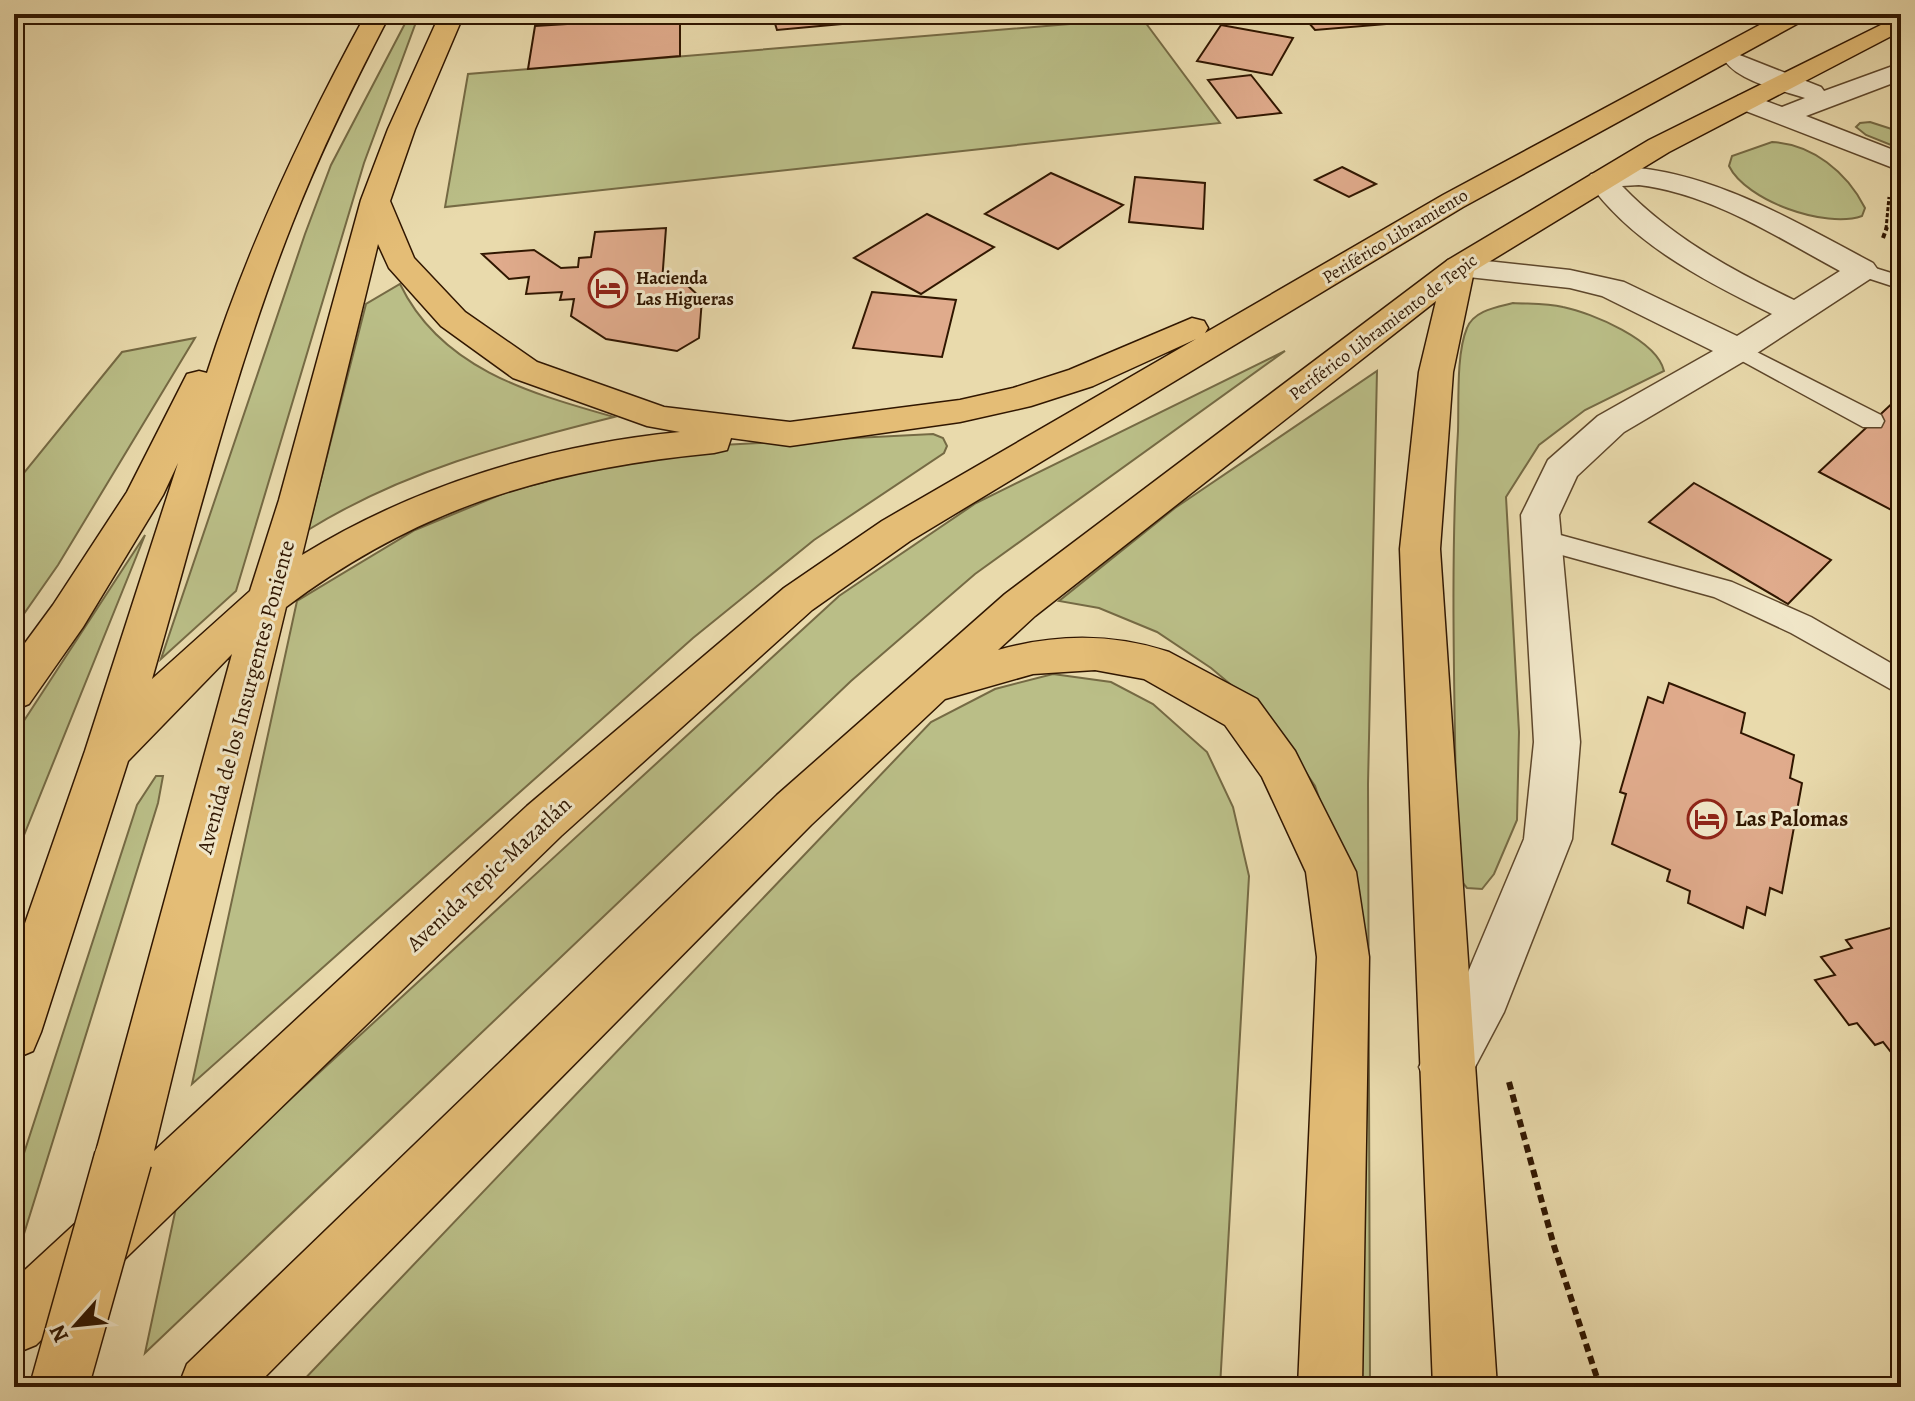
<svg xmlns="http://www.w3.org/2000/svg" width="1915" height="1401" font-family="Alegreya,serif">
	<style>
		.green { fill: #babe87; stroke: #756a44; stroke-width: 2 }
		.building { fill: #e0ab8c; stroke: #301600; stroke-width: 2 }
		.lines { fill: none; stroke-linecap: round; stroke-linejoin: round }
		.service-casing { stroke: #5e472b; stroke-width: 3 }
		.minor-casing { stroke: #5e472b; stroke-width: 3 }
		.trunk-casing { stroke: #301600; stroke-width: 3 }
		.path-far2 { stroke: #301600; stroke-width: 3; stroke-dasharray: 4 2; stroke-linecap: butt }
		.path-far1 { stroke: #301600; stroke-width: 4; stroke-dasharray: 5 3; stroke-linecap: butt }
		.path { stroke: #301600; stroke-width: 6; stroke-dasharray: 8 5; stroke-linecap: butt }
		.service { fill: #f1e7c9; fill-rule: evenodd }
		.minor { fill: #f1e7c9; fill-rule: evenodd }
		.trunk { fill: #e4bd76; fill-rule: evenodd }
		.trunk-bridge-casing { stroke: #301600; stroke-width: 60; stroke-linecap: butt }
		.trunk-bridge { stroke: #e4bd76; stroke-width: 57 }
		.labels { text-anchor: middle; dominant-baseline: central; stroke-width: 6; stroke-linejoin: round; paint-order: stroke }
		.far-street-label { font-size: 18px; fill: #301600; stroke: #f1e7c9 }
		.far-poi-label { font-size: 18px; font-weight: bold; fill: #301600; stroke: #f1e7c9; text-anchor: start }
		.street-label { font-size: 22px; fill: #301600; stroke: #f1e7c9 }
		.poi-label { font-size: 22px; font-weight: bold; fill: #301600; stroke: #f1e7c9; text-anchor: start }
	</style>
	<rect width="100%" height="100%" fill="#e9daac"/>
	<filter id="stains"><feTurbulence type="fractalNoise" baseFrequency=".0025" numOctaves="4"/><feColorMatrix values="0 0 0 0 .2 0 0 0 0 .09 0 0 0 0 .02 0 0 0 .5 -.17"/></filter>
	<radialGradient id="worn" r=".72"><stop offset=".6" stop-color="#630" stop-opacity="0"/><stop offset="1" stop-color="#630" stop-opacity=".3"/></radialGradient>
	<path class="green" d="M410,14H419L364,163L236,591L161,659L305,234L331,165Z
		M1142,18L1220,123L445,207L468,74Z
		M1870,122L1901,132V149L1866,135L1856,127L1860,123Z
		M1772,142C1812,144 1847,172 1865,208L1862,216C1826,229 1746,201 1729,166L1732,156Z
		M400,284C441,369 530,393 614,417C506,444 403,471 308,530L366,304Z
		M1513,303C1530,304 1547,303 1563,307C1592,313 1657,340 1664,371L1585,410L1539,445L1506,497L1519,732L1517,820L1494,874L1482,889L1467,888L1457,876C1456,728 1449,579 1458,431C1459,402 1456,354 1467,328C1474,310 1498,307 1513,303Z
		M195,338L58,565L14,628V485L122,352Z
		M1285,351L975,574L851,681L145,1353L177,1203L839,596L976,503Z
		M1377,371L1368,784L1370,1387H1331L1335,845L1315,786L1267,715L1211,668L1157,632L1099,608L1059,601L1175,508Z
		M933,434L943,438L947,446L944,453L814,540L693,638L192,1084L297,601L415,530L507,492L611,464L721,445Z
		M145,535L14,860V736Z
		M1053,674L1111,682L1153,704L1207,752L1233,807L1249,876L1220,1387H297L931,722L995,689Z
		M156,776H163L158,803L14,1266V1184L137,805Z"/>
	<path class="building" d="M519,14H650L517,21Z
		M772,14H849L852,23L777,30Z
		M1301,14H1481L1483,16L1315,30Z
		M680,17V56L528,69L535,26Z
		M1221,25L1293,38L1272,75L1197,61Z
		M1251,75L1281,113L1237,118L1208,80Z
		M1342,167L1376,184L1349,197L1315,180Z
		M1051,173L1123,205L1058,249L985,214Z
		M1135,177L1205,183L1203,229L1129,222Z
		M927,214L994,247L921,294L854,258Z
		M666,228L662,282L687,285L702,299L699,338L677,351L606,339L571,316L574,299L560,300L562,292L526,294L529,277L509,279L482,254L534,250L561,268L578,267L579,258L591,257L595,232Z
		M872,292L956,300L942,357L853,348Z
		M1901,395V515L1819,472Z
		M1694,483L1831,560L1788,604L1649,522Z
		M1669,683L1745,713L1741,733L1794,755L1790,778L1802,783L1782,893L1770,888L1765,915L1747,907L1743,928L1688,903L1690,891L1667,881L1670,870L1612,844L1626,794L1620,792L1648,697L1663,703Z
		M1901,925V1065L1883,1042L1875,1045L1857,1023L1849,1025L1815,980L1835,975L1821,957L1852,948L1846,940Z"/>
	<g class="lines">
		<defs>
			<path id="service" d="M1862,264L1901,276V289L1855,274L1851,270L1855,266Z
				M1739,343L1881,415L1884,421L1881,427H1863L1731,355L1728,350L1731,345Z
				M1542,530L1732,582L1811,617L1901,669V695L1791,633L1714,597L1533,547L1529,540L1533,533Z"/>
			<path id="minor" d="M1737,54L1821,87L1824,91L1901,63V80L1806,116L1901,153V171L1738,108L1734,102L1738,96L1747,94L1782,107L1805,98C1781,90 1740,82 1725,61L1728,56Z
				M1639,168C1724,178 1799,224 1873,263L1878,270L1873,277L1751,357L1624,432L1577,476L1559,515L1580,742L1572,839L1504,1012L1465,1086L1446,1094L1427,1086L1419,1067L1466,977L1524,839L1534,742L1521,515L1548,460L1598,416L1713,351L1602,296L1570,288L1459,276L1448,274L1443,267L1448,260L1459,258L1570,270L1624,282L1737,336L1772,314C1705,281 1630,243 1587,180L1591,174ZM1639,185C1712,194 1777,237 1840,271L1794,300C1731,270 1671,237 1622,186Z"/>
			<path id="trunk" d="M366,14H390C354,83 320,152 292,224C234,371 196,527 152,679L250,591L279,500L361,200L388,129L440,14H464L415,129L390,201L414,258L465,312L537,362L664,407L790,422L960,400L1013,388L1069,370L1192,318L1204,321L1208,328L1205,333L1443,195L1780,14H1810L1806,19L1463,207L910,541L812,610L561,836L36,1345L14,1354V1280L117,1185L103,1179L94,1159L232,654L128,761L41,1032L33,1051L14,1059V955L85,751L178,463L163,495L83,627L29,704L14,710V658L53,605L127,492L187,374L199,371L207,373C247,248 303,129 366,14ZM378,244L389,268L441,326L513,378L647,426L680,432C547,445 416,485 302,555ZM1196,339L882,521L784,588L527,806L154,1151L286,607C421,506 549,469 714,453L727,450L731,438L790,446L960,422L1031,406L1093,386Z
				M1901,15V31L1669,152L1474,271L1453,372L1440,549L1497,1387H1433L1400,549L1419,372L1436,301L1035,616L998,650C1055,634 1112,633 1169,652L1257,699L1295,751L1348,856L1356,872L1369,957L1362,1387H1298L1317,957L1306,872L1262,777L1225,725L1144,679L1095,670L1033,674L945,699L811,825L255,1387H178L187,1364L777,795L1005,594L1448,260L1649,140Z"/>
		</defs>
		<use href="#service" class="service-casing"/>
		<use href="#minor" class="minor-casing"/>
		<use href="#trunk" class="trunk-casing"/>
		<path class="path-far2" d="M1886,229L1889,197"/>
		<path class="path-far1" d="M1883,238L1887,227"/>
		<path class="path" d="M1509,1082L1554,1246L1600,1387"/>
		<use href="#service" class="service"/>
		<use href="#minor" class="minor"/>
		<use href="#trunk" class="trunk"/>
		<defs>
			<path id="trunk-bridge" d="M59,1387L123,1159"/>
		</defs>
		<use href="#trunk-bridge" class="trunk-bridge-casing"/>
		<use href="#trunk-bridge" class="trunk-bridge"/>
	</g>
	<defs>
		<symbol id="hotel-ring" viewBox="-11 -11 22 22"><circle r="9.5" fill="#f1e7c9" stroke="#8f2418" stroke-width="1.5"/><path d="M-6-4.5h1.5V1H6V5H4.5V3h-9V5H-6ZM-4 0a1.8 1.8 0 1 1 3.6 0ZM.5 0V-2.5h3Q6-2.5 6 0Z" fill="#8f2418"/></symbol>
	</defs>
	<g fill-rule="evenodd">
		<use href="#hotel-ring" x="586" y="266" width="44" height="44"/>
		<use href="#hotel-ring" x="1685" y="797" width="44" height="44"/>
	</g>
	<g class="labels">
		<g class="far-street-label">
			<text transform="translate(1395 236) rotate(-31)">Periférico Libramiento</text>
			<text transform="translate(1383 327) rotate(-37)">Periférico Libramiento de Tepic</text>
		</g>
		<g class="far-poi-label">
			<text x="636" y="278">Hacienda<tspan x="636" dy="21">Las Higueras</tspan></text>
		</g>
		<g class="street-label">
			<text transform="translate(246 697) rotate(-75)">Avenida de los Insurgentes Poniente</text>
			<text transform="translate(489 874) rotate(-43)">Avenida Tepic-Mazatlán</text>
		</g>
		<g class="poi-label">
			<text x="1735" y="819">Las Palomas</text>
		</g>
	</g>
	<rect width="1915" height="1401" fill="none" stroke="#e9daac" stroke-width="48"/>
	<rect x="16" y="16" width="1883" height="1369" fill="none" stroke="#301600" stroke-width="4"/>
	<rect x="24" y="24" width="1867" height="1353" fill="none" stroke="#301600" stroke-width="2"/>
	<g transform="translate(76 1325) rotate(243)" stroke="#f1e7c9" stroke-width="6" paint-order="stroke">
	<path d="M0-6L14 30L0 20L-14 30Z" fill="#301600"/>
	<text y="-12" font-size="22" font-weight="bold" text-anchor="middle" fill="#301600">N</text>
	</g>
	<rect width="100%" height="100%" filter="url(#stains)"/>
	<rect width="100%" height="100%" fill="url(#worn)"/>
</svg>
